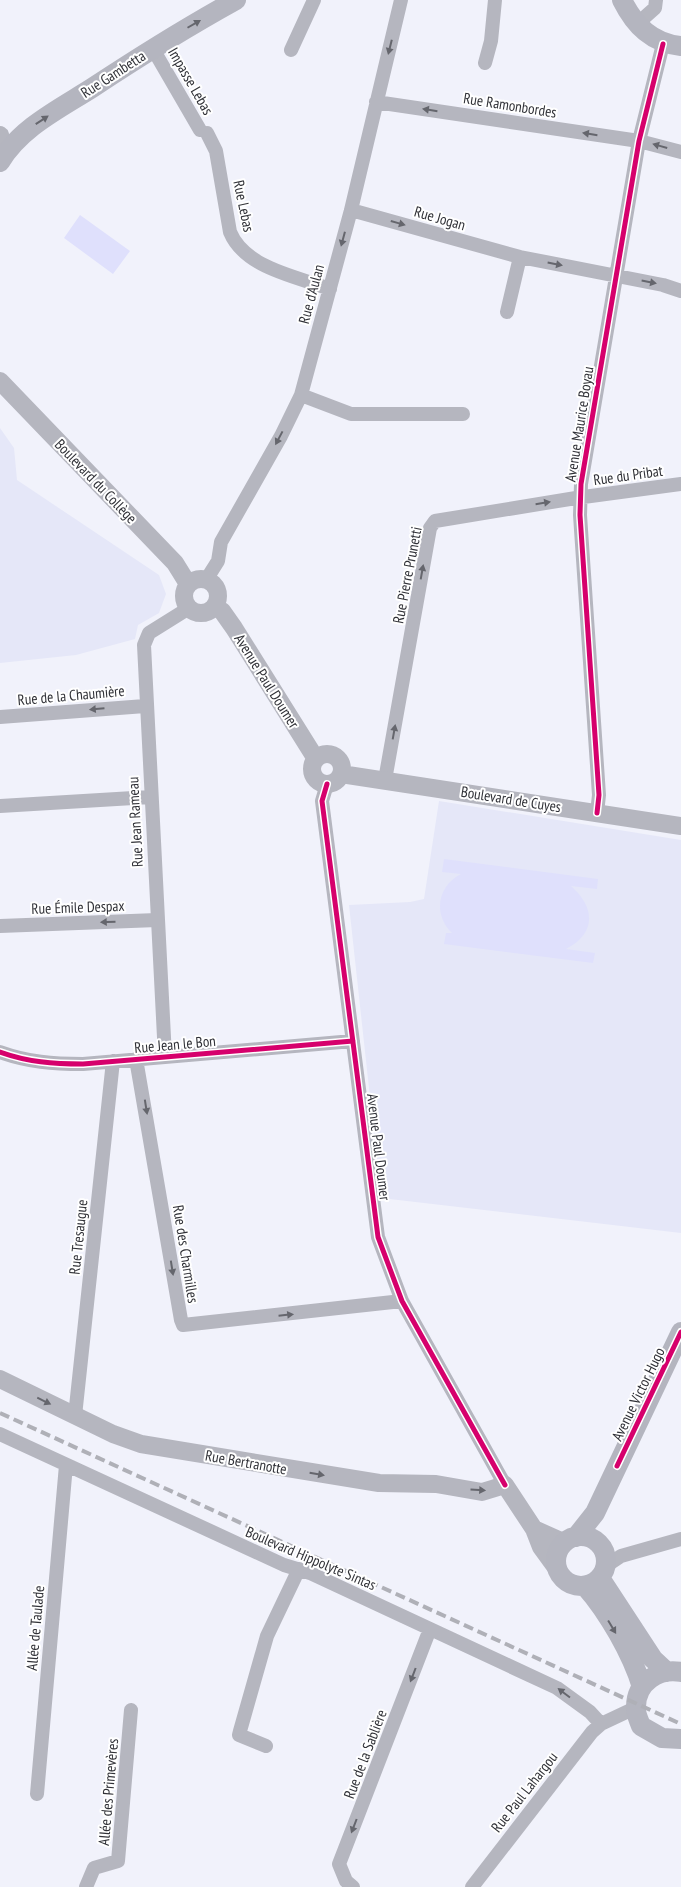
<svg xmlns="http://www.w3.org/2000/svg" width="681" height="1887" font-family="'PT Sans Narrow',sans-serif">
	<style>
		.built { fill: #e5e7f8 }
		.green { fill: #dfe0fc }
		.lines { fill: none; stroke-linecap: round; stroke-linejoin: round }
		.minor { stroke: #b5b6bf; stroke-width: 14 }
		.tertiary { stroke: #b5b6bf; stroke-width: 18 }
		.secondary { stroke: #b4b5bf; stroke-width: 20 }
		.rail { stroke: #afb0b7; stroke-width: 4; stroke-dasharray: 10 5; stroke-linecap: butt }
		.cycleway-casing { stroke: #fff; stroke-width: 8 }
		.cycleway { stroke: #d6006c; stroke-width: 5 }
		.oneway { fill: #65666d }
		.labels { text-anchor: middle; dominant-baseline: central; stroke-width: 4; stroke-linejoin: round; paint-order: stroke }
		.street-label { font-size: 15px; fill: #303137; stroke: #fff }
	</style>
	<rect width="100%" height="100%" fill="#f1f2fb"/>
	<path class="built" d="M0,428L14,448L17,480L159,575L166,594L159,613L138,625L135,639L76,655L0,663Z
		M439,801L681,840V1233L381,1198L349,905L410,902L424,899Z"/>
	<path class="green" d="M80,215L130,251L113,274L64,238Z
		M444,859L598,879L597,889L571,886C595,907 597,933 566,949L595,953L593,963L444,944L446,933H452C433,915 437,886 461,874L442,872Z"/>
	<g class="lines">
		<path class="minor" d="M637,24L655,8L656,0
			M153,49L200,130
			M291,50L314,0
			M485,63L491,41L495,0
			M376,102L639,141L681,152
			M207,133L216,151L230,232C245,268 295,276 330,289
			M351,210L520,257L663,285L681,291
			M507,312L520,257
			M301,395L351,414H463
			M206,580L218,561L221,542L281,436L301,395L351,210L401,0
			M0,717L145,706
			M385,780L430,528L435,521L576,498L681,484
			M327,784L322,801L378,1237L402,1301L505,1485
			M0,806L150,797
			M597,813L599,795L580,515L581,484L639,141L663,44
			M0,926L157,920
			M0,1052C28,1062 53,1064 83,1064L353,1041
			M165,1057L144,645L149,633L189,608
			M136,1059L181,1320L183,1325L402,1301
			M75,1416L113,1061
			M0,1434L284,1565L310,1573L557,1688L590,1712L601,1724
			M606,1566L621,1556L681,1539
			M266,1746L239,1735L240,1731L267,1636L299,1569
			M37,1794L66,1465
			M86,1887L94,1868L118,1861L131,1710
			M353,1887L346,1881L339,1864L430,1629
			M472,1887L592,1732L601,1724L635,1708"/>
		<path class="tertiary" d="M0,135L5,153
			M0,381L175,563L188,584
			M184 596a17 17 0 1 1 34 0a17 17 0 1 1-34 0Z
			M214,607L222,611L234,628L316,759
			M312 769a15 15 0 1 1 30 0a15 15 0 1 1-30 0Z
			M341,774L681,826
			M0,1379L113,1434L141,1444L379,1483L436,1484L482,1492L505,1485L534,1529L541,1547L557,1569
			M534,1529L563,1542"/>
		<path class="secondary" d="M622,0C635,26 652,43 681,46
			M0,162C20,128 59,109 92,88C139,57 187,27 236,0
			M556 1561a25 25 0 1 1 50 0a25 25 0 1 1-50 0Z
			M576,1537L595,1513L681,1332
			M600,1578L653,1659L667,1672
			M585,1586C608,1612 632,1654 642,1687
			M681,1672C659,1668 636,1682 636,1707C635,1713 639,1720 641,1726L662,1738L681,1739"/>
		<path class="rail" d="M0,1413L681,1724"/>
		<defs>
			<path id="cycleway" d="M327,784L322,801L378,1237L402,1301L505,1485
				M597,813L599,795L580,515L581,484L639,141L663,44
				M0,1052C28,1062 53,1064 83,1064L353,1041
				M617,1466L681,1332"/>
		</defs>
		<use href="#cycleway" class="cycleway-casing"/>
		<use href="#cycleway" class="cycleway"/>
	</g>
	<defs><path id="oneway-solid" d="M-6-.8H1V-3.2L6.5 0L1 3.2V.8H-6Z" transform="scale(1.25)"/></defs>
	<g class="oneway">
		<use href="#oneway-solid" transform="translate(194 24) rotate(-30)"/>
		<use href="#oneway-solid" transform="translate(390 47) rotate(104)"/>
		<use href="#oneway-solid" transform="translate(430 110) rotate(-171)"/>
		<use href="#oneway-solid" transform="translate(42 120) rotate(-33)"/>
		<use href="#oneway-solid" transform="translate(590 134) rotate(-171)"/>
		<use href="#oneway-solid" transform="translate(660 146) rotate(-164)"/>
		<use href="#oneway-solid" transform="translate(398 223) rotate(16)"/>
		<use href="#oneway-solid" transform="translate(343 239) rotate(105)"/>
		<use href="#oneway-solid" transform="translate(555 264) rotate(11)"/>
		<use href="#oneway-solid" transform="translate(649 282) rotate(11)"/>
		<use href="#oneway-solid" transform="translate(279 438) rotate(118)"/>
		<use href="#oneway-solid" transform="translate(543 503) rotate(-9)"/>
		<use href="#oneway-solid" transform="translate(422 572) rotate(-80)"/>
		<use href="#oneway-solid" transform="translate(97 709) rotate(175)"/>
		<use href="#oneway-solid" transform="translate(394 732) rotate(-80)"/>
		<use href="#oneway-solid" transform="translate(108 922) rotate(178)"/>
		<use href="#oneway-solid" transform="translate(146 1107) rotate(81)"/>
		<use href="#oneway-solid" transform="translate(172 1268) rotate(81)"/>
		<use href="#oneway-solid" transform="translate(286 1315) rotate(-6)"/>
		<use href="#oneway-solid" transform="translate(44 1401) rotate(26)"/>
		<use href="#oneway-solid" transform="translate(317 1474) rotate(10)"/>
		<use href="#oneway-solid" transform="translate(478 1490) rotate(3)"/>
		<use href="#oneway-solid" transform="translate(612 1627) rotate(59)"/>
		<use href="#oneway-solid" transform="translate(413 1675) rotate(111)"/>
		<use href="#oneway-solid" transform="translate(564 1693) rotate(-143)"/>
		<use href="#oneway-solid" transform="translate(354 1826) rotate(111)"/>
	</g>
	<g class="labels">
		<g class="street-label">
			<text transform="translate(113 74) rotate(-33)">Rue Gambetta</text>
			<text transform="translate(191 81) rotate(60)">Impasse Lebas</text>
			<text transform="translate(510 105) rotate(9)">Rue Ramonbordes</text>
			<text transform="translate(244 206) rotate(78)">Rue Lebas</text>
			<text transform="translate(440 218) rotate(16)">Rue Jogan</text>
			<text transform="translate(311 294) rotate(-75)">Rue d'Aulan</text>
			<text transform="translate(579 424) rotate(-81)">Avenue Maurice Boyau</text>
			<text transform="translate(628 475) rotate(-8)">Rue du Pribat</text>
			<text transform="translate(96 481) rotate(46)">Boulevard du Collège</text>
			<text transform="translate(407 575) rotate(-79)">Rue Pierre Prunetti</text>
			<text transform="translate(267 681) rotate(58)">Avenue Paul Doumer</text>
			<text transform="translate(71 695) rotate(-5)">Rue de la Chaumière</text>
			<text transform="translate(511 799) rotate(9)">Boulevard de Cuyes</text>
			<text transform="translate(135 822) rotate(-93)">Rue Jean Rameau</text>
			<text transform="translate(78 907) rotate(-2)">Rue Émile Despax</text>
			<text transform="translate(175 1044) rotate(-5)">Rue Jean le Bon</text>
			<text transform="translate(379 1147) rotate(83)">Avenue Paul Doumer</text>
			<text transform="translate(78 1237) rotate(-84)">Rue Tresaugue</text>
			<text transform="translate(186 1254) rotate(81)">Rue des Charmilles</text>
			<text transform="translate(638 1394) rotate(-64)">Avenue Victor Hugo</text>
			<text transform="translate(246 1462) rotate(10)">Rue Bertranotte</text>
			<text transform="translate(311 1558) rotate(23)">Boulevard Hippolyte Sintas</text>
			<text transform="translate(35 1628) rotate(-85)">Allée de Taulade</text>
			<text transform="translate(365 1754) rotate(-69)">Rue de la Sablière</text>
			<text transform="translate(108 1792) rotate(-85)">Allée des Primevères</text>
			<text transform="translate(524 1792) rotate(-52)">Rue Paul Lahargou</text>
		</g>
	</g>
</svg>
